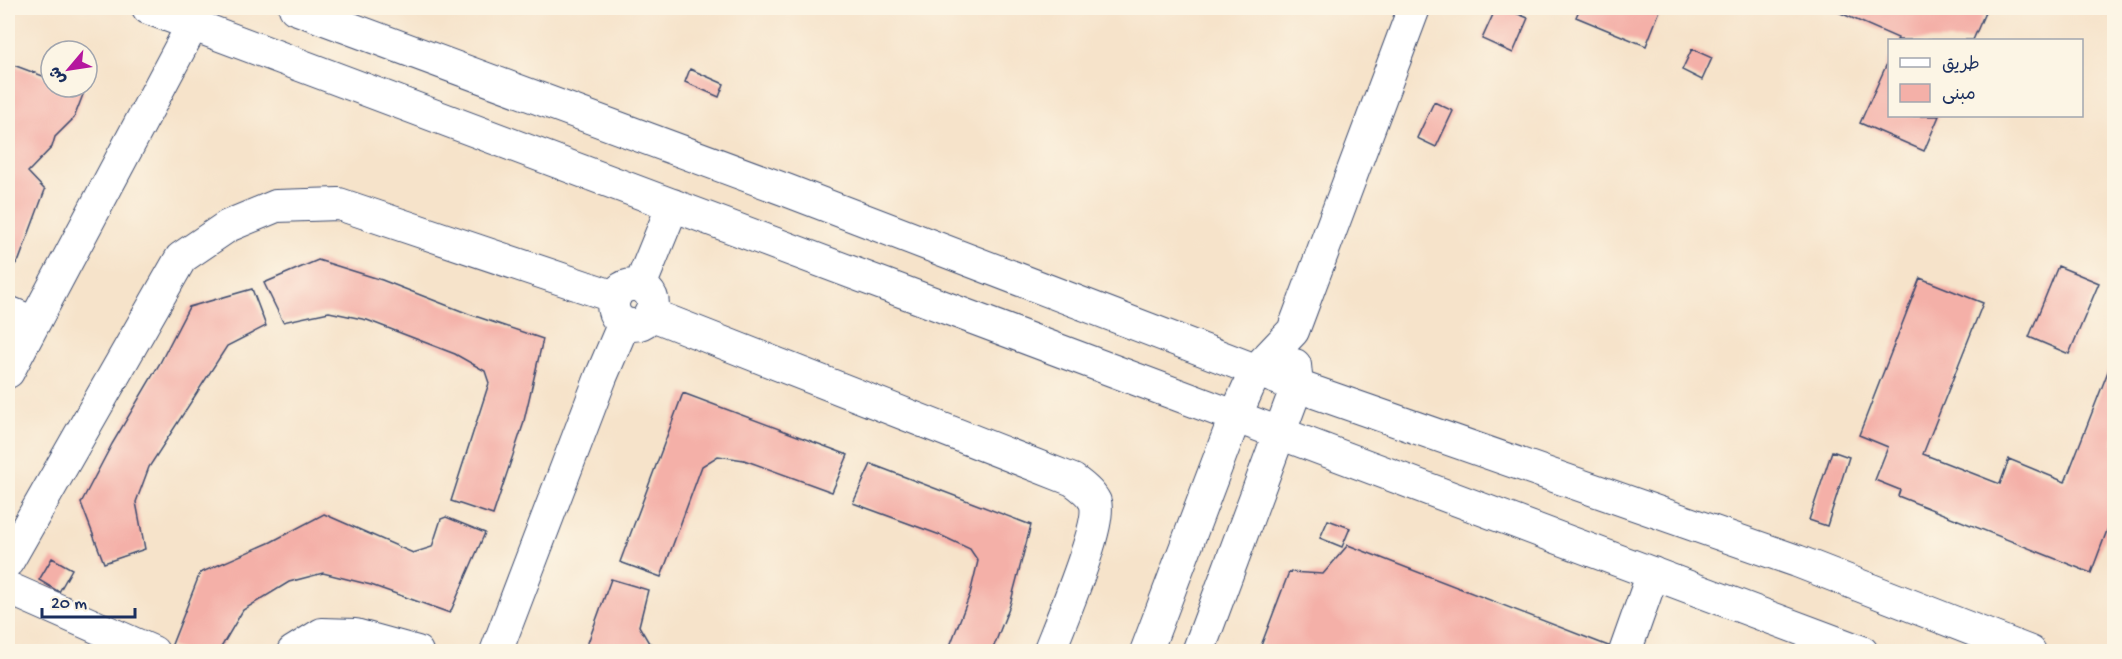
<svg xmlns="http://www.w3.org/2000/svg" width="2122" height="659" font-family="'Gochi Hand','Playpen Sans Arabic',sans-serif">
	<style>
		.building { fill: #f4b0a8 }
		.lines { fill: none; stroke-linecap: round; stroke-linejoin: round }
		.street-casing { stroke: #3c4a6e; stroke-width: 34 }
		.street { stroke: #fff; stroke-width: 32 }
	</style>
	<rect width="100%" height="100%" fill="#fcf5e5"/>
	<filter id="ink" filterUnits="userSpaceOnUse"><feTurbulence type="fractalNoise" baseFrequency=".0167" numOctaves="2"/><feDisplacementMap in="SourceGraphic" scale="12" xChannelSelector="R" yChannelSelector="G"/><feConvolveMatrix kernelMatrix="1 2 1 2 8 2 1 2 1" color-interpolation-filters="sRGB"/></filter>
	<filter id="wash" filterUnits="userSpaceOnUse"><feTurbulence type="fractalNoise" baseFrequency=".008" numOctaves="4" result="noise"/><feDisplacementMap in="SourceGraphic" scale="24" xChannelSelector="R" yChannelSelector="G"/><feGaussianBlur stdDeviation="1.35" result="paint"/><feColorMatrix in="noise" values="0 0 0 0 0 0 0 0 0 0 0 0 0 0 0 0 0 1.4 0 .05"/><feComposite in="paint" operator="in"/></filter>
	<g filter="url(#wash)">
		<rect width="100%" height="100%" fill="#f6e3ca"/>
		<g id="blocks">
			<path class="building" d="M1496,8H1503L1528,18L1513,53L1482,39Z
				M1580,8H1661L1646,46L1576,17Z
				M1829,8H1987L1973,40H1897L1898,38Z
				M1692,49L1712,58L1702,80L1682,70Z
				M1890,57V116H1939L1924,151L1860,123Z
				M8,63L51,79V87H71L84,92L74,118L55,137L52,147L28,172L45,190L19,260L9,271L8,270Z
				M690,69L724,84L719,97L685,82Z
				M1434,102L1453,111L1436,147L1417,138Z
				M318,260L382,280L469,314L543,339L523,425L493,515L451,501L489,383L485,371L455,354L367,320L329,312L283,322L264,283Z
				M2058,266L2099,283L2069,354L2029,337Z
				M1920,278L1983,303L1923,454L2000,484L2009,459L2065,482L2114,356V512L2091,573L1898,496L1900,490L1875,480L1888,447L1859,435Z
				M252,289L266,326L227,346L149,467L136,502L145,549L104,563L81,503L112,444L160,363L189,307Z
				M683,393L848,455L832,492L744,460L718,456L702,466L661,577L620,562Z
				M1832,451L1849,457L1827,526L1809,520Z
				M871,464L1031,525L1010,605L992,651H948L970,594L978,561L970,549L940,535L853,503Z
				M324,514L413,553L432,547L441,519L446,517L485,533L450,613L371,585L323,573L289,582L243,610L219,651H185L171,647L200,573L271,542Z
				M1328,520L1350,528L1342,547L1320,538Z
				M1348,545L1611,647L1617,651H1259L1289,572L1323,574Z
				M52,558L72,569L59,592L39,580Z
				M611,579L648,590L639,626L649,643L680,651H585Z"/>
		</g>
	</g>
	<g filter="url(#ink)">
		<use href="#blocks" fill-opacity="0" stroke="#3c4a6e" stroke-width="1.5"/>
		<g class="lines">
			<defs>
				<path id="street" d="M148,8L1862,652
					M295,8L786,190L1297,386L1797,561L2030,652
					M613 305a20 20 0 1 1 40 0a20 20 0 1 1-40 0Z
					M640,286L673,205
					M8,312L34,323
					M650,314L1073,480C1080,485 1091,493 1095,502C1103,523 1059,626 1049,652
					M8,372L193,24
					M8,561L181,258L228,226L276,206L339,204L615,297
					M8,588L153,652
					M293,652L322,634L355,635L417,652
					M496,652L601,377L624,323
					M1146,652L1235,417L1256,370L1293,331L1414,8
					M1198,652L1297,386L1295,365
					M1625,652L1653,573"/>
			</defs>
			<use href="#street" class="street-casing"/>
			<use href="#street" class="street"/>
		</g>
	</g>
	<rect width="2122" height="659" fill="none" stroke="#fcf5e5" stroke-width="30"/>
	<rect x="1888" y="39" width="195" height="78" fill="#fcf5e5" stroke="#a2a6af" stroke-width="1.5"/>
	<rect x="1900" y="58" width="30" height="9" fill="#ffffff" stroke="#a2a6af" stroke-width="1.5"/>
	<text x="1942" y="69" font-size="18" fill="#1b2f5e">طريق</text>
	<rect x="1900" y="84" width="30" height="18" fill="#f4b0a8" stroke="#a2a6af" stroke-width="1.5"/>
	<text x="1942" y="99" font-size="18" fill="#1b2f5e">مبنى</text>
	<g transform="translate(69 69) rotate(241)"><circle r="28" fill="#fcf5e5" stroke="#a2a6af" stroke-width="1.5"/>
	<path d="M0-4.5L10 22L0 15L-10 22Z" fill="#b5179e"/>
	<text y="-9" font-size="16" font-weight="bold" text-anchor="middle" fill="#1b2f5e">ش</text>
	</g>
	<path d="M42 608v9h93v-9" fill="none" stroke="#1b2f5e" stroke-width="3"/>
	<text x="51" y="608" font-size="18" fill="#1b2f5e" stroke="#fcf5e5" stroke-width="4.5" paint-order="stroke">20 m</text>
</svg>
